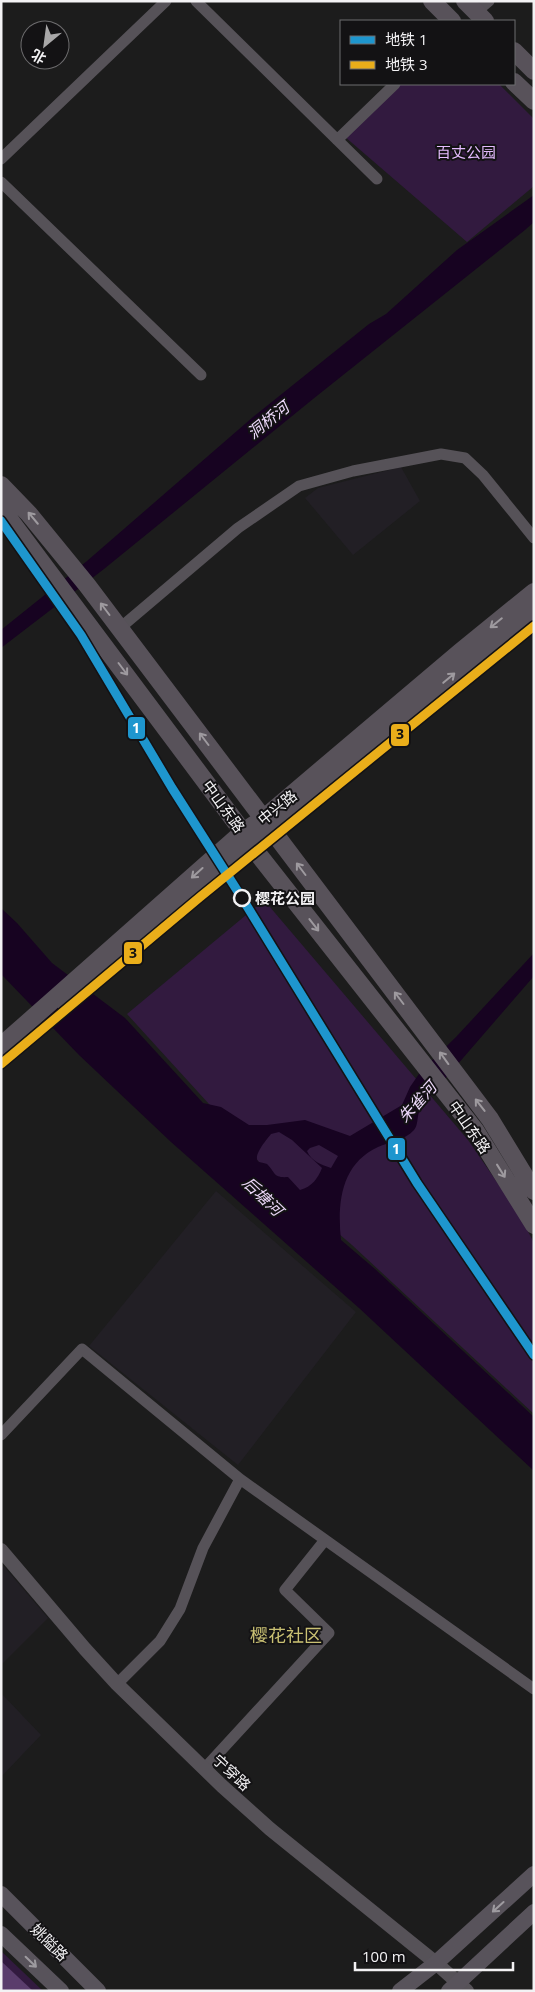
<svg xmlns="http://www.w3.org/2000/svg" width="535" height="1992" font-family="'Open Sans','Noto Sans SC',sans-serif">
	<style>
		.built { fill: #221f25 }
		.green { fill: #321a3f }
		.forest { fill: #5a3d6c }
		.water { fill: #170321; fill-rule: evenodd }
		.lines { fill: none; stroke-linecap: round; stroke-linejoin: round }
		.minor { stroke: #565258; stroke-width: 11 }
		.tertiary { stroke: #565258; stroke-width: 14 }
		.secondary { stroke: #58535b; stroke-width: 16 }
		.primary { stroke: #58525a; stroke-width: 18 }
		.metro-1-casing { stroke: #131214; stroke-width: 12 }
		.metro-2-casing { stroke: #131214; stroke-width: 12 }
		.metro-1 { stroke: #1e96ce; stroke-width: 9 }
		.metro-2 { stroke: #eaae1a; stroke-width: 9 }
		.oneway { stroke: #9e9a9f }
		.oneway2 { stroke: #9e9ba0 }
		.stop-dot { fill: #131214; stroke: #f3f2f4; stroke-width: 2.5 }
		.labels { text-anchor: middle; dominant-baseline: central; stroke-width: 4; stroke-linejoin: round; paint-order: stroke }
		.park-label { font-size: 15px; fill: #e3bafd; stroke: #131214 }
		.street-label { font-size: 15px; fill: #f3f2f4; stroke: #131214 }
		.stop-label { font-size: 15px; font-weight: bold; fill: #f3f2f4; stroke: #131214; text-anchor: start }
		.water-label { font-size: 16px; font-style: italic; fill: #edd9fa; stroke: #131214 }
		.quarter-label { font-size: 18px; fill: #cac173; stroke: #131214 }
		.line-badge { stroke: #131214; stroke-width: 2 }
		.badge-label { font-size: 14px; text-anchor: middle; font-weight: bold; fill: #fff }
		.pale-badge-label { font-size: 14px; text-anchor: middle; font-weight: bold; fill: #111 }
	</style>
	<rect width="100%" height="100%" fill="#1c1c1c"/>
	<path class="built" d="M401,467L420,501L353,555L305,498L318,488Z
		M216,1191L356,1312L238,1465L89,1346Z
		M1,1563L48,1618L1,1665Z
		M1,1693L41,1735L1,1777Z"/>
	<path class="green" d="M401,84H499L534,119V186L467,242L344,136Z
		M264,900L468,1140L519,1214L534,1243V1414L352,1245L272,1177L209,1104L127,1014Z
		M1,1951L43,1991H1Z"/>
	<path class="forest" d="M1,1961L33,1991H1Z"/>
	<path class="water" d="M534,195V222L525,230L313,399L104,569L1,648V630L87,561L253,417L369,324L386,314L457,250Z
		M1,908L17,923L52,963L125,1018L203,1103L221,1107L249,1125H267L305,1120L350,1136L402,1105L410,1087L421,1071L456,1037L534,953V976L425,1102C423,1105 420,1109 419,1112C417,1118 418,1125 414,1130C405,1140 389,1142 378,1147C341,1164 337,1203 341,1240L375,1269L534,1417V1471L359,1308L171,1142L79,1055L1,974ZM279,1132L292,1140L322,1168C318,1178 312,1187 300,1190L288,1177C273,1178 276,1173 267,1164C265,1163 262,1163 259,1162C251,1157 268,1138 271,1134ZM319,1145L338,1156L331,1168C322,1165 311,1161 307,1151L310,1148Z"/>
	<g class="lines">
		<path class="minor" d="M196,1L377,179
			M476,12L489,1
			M337,140L395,84
			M1,159L166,1
			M1,182L201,375
			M120,628L238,528L299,486L353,471L441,454L465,458L483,475L534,538
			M1,1435L82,1349L240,1479
			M117,1684L160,1641L180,1609L203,1548L240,1479L534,1689
			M204,1769L329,1633L285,1590L325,1540"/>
		<path class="tertiary" d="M1,1550L85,1649L117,1684L222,1786L270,1829L436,1963L467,1991"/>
		<path class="secondary" d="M1,1894L98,1991
			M1,1934L61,1991
			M400,1991L436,1963L534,1874
			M449,1991L534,1912"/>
		<path class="primary" d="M432,1L452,21
			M465,1L485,21
			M514,51L534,71
			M514,82L534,101
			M1,485L29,514L87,585L490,1119L534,1191
			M1,508L243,832L251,845L475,1130L534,1225
			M66,1004L251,845L458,670L534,612
			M1,1046L243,832L264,818L460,652L534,592"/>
		<defs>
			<path id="metro-1" d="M1,521L81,635L172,788L242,898L417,1183L534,1355"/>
			<path id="metro-2" d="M1,1064L200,897L534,626"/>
		</defs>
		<use href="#metro-1" class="metro-1-casing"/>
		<use href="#metro-2" class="metro-2-casing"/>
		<use href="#metro-1" class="metro-1"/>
		<use href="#metro-2" class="metro-2"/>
	</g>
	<defs><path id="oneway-shaft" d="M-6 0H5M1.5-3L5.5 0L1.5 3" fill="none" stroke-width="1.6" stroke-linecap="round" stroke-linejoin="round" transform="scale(1.25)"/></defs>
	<g class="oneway">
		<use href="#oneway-shaft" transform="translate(33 518) rotate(-130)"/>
		<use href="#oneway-shaft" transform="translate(105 609) rotate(-127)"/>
		<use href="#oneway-shaft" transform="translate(496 623) rotate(141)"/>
		<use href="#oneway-shaft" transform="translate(123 669) rotate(53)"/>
		<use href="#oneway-shaft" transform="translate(449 678) rotate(-40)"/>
		<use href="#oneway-shaft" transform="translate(204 739) rotate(-127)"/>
		<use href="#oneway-shaft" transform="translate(301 869) rotate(-127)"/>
		<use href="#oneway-shaft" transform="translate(197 873) rotate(138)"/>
		<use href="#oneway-shaft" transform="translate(314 925) rotate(52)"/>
		<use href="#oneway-shaft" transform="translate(399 998) rotate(-127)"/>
		<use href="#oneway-shaft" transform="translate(444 1058) rotate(-126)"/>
		<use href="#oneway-shaft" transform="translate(480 1105) rotate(-128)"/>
		<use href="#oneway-shaft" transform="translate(501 1171) rotate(58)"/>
	</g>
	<g class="oneway2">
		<use href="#oneway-shaft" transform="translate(498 1907) rotate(138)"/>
		<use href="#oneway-shaft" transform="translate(31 1962) rotate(44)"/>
	</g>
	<circle class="stop-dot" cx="242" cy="898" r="8"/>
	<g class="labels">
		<g class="park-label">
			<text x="466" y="152">百丈公园</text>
		</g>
		<g class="street-label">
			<text transform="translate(224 806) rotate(54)">中山东路</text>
			<text transform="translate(277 807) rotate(-39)">中兴路</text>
			<text transform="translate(470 1127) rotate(55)">中山东路</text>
			<text transform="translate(232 1772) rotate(43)">宁穿路</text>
			<text transform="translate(50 1942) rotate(45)">姚隘路</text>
		</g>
		<g class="stop-label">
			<text x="255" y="898">樱花公园</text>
		</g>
		<g class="water-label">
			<text transform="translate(268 420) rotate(-39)">洞桥河</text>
			<text transform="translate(417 1102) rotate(-48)">朱雀河</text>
			<text transform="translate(263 1196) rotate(44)">后塘河</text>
		</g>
		<g class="quarter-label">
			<text x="286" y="1635">樱花社区</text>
		</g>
	</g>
	<g class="line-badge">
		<rect x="127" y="716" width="19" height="24" rx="5" fill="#1e96ce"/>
		<rect x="390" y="723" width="20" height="24" rx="5" fill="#eaae1a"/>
		<rect x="123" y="941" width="20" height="24" rx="5" fill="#eaae1a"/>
		<rect x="387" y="1137" width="19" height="24" rx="5" fill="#1e96ce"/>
	</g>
	<g class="badge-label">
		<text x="136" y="733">1</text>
		<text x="396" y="1154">1</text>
	</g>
	<g class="pale-badge-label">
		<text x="400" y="739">3</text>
		<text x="133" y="958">3</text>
	</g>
	<rect width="535" height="1992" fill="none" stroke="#f3f2f4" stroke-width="5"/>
	<rect x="340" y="20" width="175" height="65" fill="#131214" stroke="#6d6c6e"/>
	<rect x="350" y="36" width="25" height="8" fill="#1e96ce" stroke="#6d6c6e"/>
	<text x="385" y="45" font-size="15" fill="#f3f2f4">地铁 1</text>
	<rect x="350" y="61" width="25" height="8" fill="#eaae1a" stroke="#6d6c6e"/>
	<text x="385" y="70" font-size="15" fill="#f3f2f4">地铁 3</text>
	<g transform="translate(45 45) rotate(209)"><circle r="24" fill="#131214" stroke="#6d6c6e"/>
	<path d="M0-4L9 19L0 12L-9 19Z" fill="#a8a7a8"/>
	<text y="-8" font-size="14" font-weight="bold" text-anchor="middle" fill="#f3f2f4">北</text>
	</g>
	<path d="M355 1962v8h158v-8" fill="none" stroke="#f3f2f4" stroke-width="2.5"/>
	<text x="362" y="1962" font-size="15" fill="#f3f2f4" stroke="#131214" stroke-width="4" paint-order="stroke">100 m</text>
</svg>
